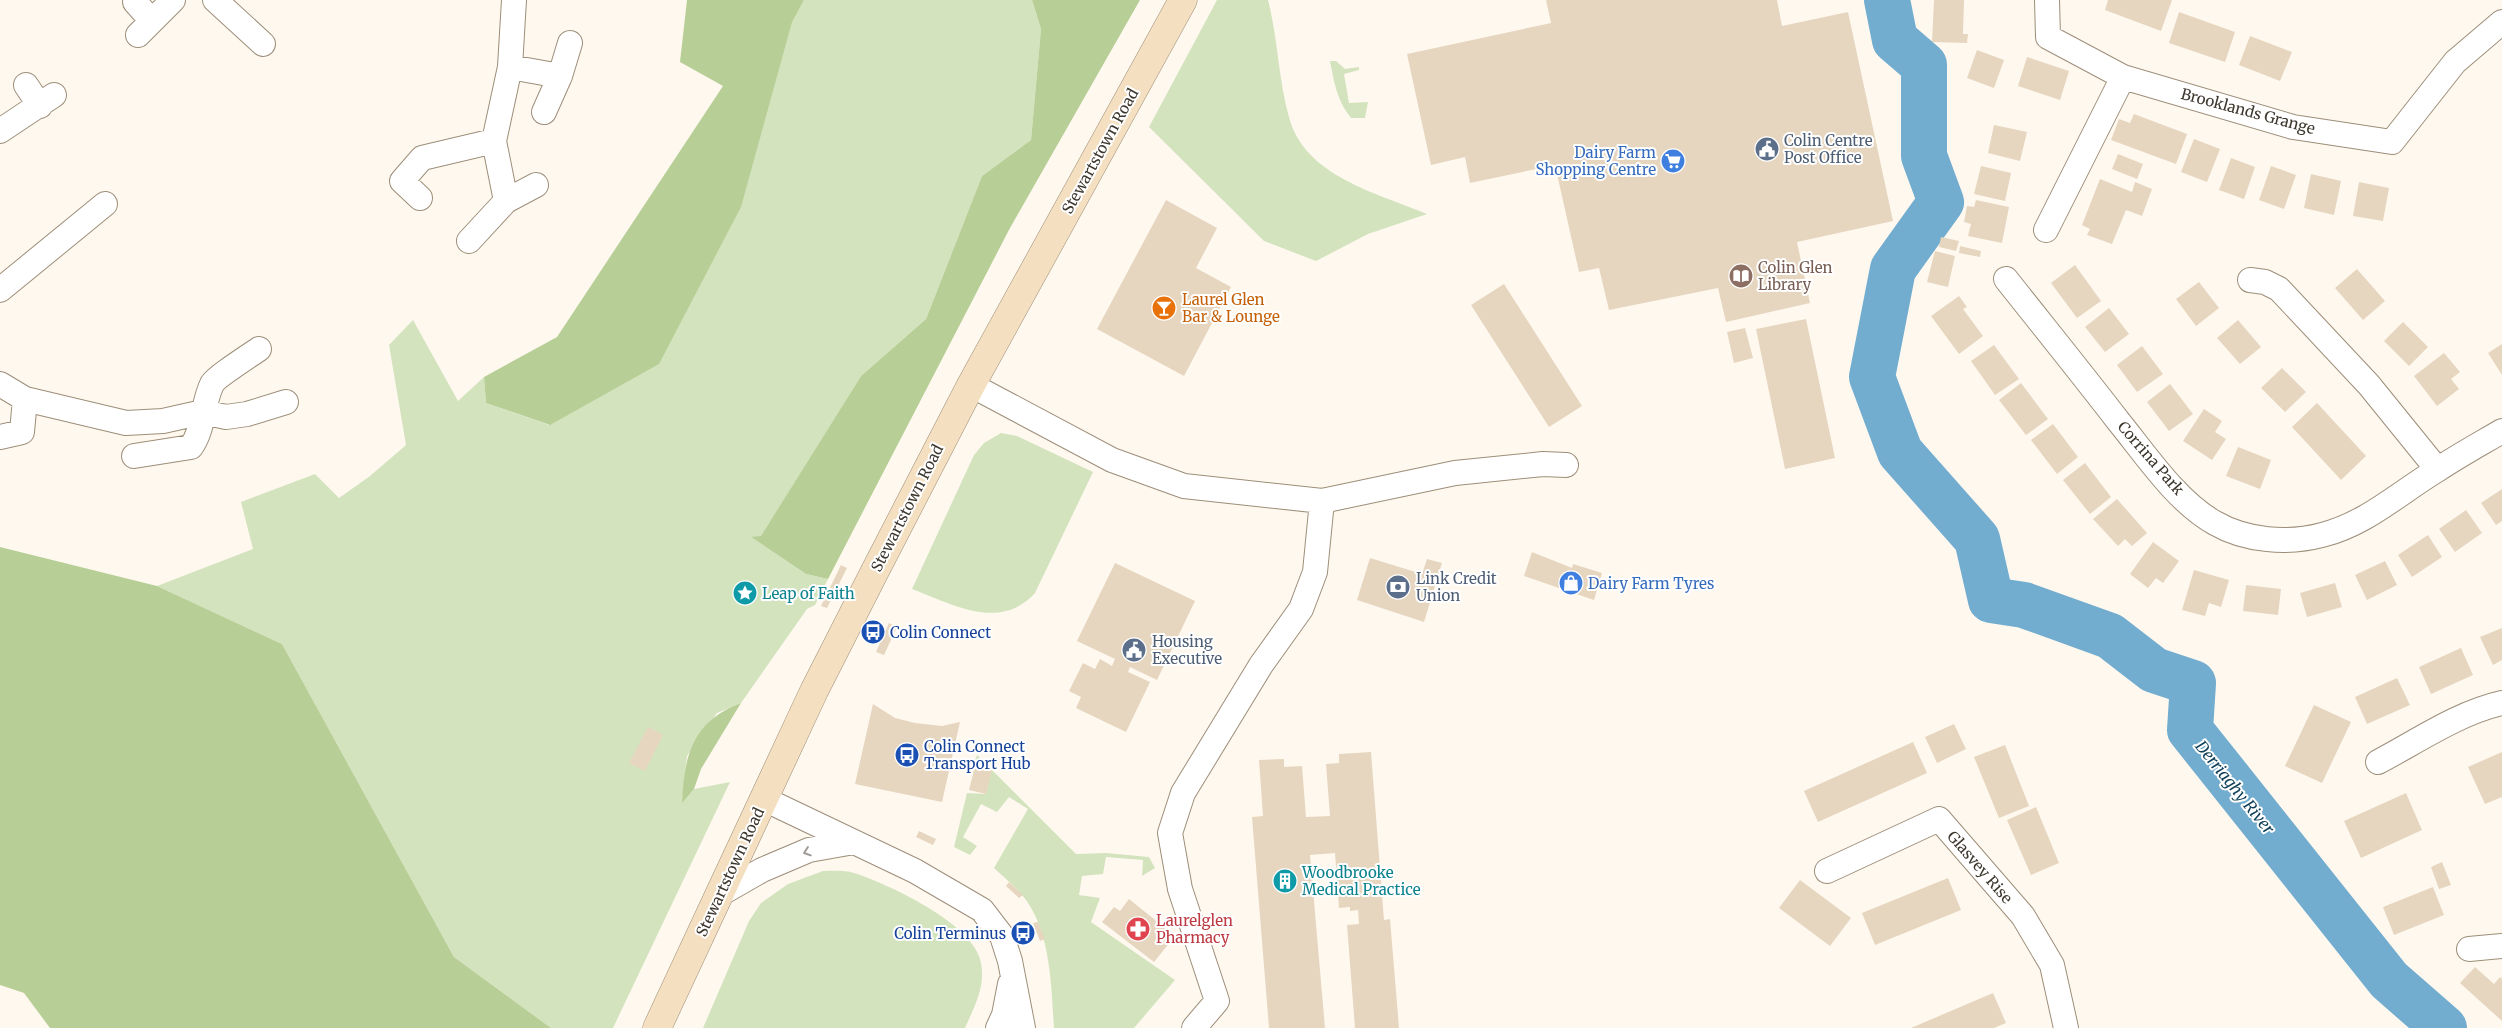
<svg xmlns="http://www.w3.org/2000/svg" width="2502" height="1028" font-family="Merriweather,serif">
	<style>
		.green { fill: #d3e3be }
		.forest { fill: #b7cf97 }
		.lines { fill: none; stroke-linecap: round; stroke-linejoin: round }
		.river { stroke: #72add0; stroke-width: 46 }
		.building { fill: #e6d6bf }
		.street-casing { stroke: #9d8e79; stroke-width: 26 }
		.secondary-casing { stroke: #9d8e79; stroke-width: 29 }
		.street { stroke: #fff; stroke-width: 24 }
		.secondary { stroke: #f4e0c0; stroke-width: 28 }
		.oneway { stroke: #9e9b96 }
		.labels { text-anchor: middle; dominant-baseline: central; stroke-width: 4; stroke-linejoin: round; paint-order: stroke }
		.street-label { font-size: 15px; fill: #3d372e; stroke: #fff }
		.service-label { font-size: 15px; fill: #4e5e75; stroke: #fff; text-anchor: start }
		.shop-label { font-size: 15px; fill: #366cbe; stroke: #fff; text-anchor: end }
		.education-label { font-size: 15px; fill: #785e54; stroke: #fff; text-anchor: start }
		.food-label { font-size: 15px; fill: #c56008; stroke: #fff; text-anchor: start }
		.culture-label { font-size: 15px; fill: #0d838f; stroke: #fff; text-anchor: start }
		.transit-label { font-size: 15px; fill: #164399; stroke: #fff; text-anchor: start }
		.health-label { font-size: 15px; fill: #be3a42; stroke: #fff; text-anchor: start }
		.water-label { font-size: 16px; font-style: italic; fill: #104159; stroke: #fff }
	</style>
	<rect width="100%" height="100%" fill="#fff8ef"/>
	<path class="green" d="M804,0H1032L1041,29L1031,140L982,176L926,319L861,376L761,537H751L806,574L828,579L815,605L807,609L741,703L717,713L687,756L682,802L694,789L730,782L613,1028H551L454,957L282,644L157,586L253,549L241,502L315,474L339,498L370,476L406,445L389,345L413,320L458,401L484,377L486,403L549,425Z
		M1217,0H1268C1278,38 1278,78 1289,117C1304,176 1377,193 1427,214L1368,234L1316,261L1264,241L1149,127Z
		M1330,61H1336L1345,69L1359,67V70L1344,74L1349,103L1368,102L1365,118H1351C1337,101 1334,82 1330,61Z
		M1001,433L1017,436L1093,472L1035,593C1000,632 952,604 912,589L974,455L984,443Z
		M977,755L1076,854L1106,853L1149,857L1155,868L1142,876L1143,860L1106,857L1103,874L1082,876L1079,895L1100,898L1091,922L1175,980L1134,1028H1054C1051,985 1051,929 1022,895C1014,885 1003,877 994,868L1028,809L1009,797L997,812L981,804L963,837L977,846L970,855L954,847L967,793L986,794L991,771L973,766Z
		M823,871C833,871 845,870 854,873C888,884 970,922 980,959C987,984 975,1005 965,1028H703L749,921L761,903L788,884Z"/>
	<path class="forest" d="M687,0H804L792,22L741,207L659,364L550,425L486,403L484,377L557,337L723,86L680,62Z
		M1032,0H1140L1010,228L828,579L806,574L751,537L761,536L861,376L926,319L982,176L1031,140L1041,29Z
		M0,547L157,586L282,644L454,957L551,1028H50L24,993L0,985Z
		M741,703L701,769L694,789L682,803C684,755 693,721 741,703Z"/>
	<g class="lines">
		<path class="river" d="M1887,0L1895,40L1924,65V156L1941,202L1893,269L1872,377L1900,452L1977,539L1991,600L2024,605L2110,636L2154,670L2193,683L2190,730L2389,980L2444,1028"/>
	</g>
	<path class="building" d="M1546,0H1777L1782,26L1848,12L1893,221L1797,242L1810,303L1726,322L1718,288L1609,310L1599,268L1579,272L1555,165L1470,183L1465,157L1431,165L1407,54L1551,23Z
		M1934,0H1964L1963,34H1968L1967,43L1932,42Z
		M2108,0H2172L2161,31L2105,10Z
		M2179,12L2235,32L2225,62L2169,43Z
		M2250,36L2292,52L2280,81L2239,65Z
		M1977,50L2004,60L1994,88L1967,78Z
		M2027,57L2069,71L2060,100L2018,86Z
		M2134,114L2187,134L2176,164L2111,140L2119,119L2130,123Z
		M1994,125L2027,132L2020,161L1988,153Z
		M2194,139L2220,149L2207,182L2181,172Z
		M2118,154L2143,164L2137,179L2112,169Z
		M2231,158L2255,167L2244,199L2219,190Z
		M1981,166L2011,173L2005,201L1974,194Z
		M2271,166L2296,175L2284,209L2259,200Z
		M2311,174L2341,181L2334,215L2304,208Z
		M2100,179L2132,192L2135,182L2152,189L2142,216L2126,210L2112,244L2087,235L2090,229L2082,225Z
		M2359,182L2389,188L2383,221L2353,216Z
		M1166,200L1217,228L1196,268L1231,287L1184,376L1097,329Z
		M1976,200L2009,207L2002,243L1968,236L1971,224L1964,222L1967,206L1974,207Z
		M1941,237L1959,241L1956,251L1939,247Z
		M1960,246L1981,251L1980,257L1959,253Z
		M1935,251L1955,256L1948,287L1927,282Z
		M2075,265L2101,301L2077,318L2051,283Z
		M2357,269L2385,301L2363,320L2335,288Z
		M2199,282L2219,308L2196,326L2176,299Z
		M1504,284L1582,406L1549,427L1471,305Z
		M1959,296L1967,307L1963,309L1983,336L1959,354L1931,316Z
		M2109,308L2129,334L2105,352L2085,327Z
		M1806,319L1835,458L1785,469L1756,329Z
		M2238,320L2261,347L2240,364L2217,338Z
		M2403,322L2428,347L2409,366L2384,341Z
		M1745,328L1753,358L1734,363L1727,332Z
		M2502,344V375L2488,353Z
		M1994,345L2019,379L1995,395L1971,361Z
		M2142,346L2163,374L2137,392L2117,365Z
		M2444,353L2460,372L2451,379L2459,389L2437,406L2414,376Z
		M2282,368L2306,392L2285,412L2261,388Z
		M2021,383L2048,419L2026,435L1999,400Z
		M2170,384L2193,414L2169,431L2147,402Z
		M2317,403L2366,456L2341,480L2292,427Z
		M2204,409L2222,421L2215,432L2226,439L2212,460L2183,441Z
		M2053,424L2078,457L2057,474L2031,440Z
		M2238,447L2271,460L2260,489L2226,476Z
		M2085,463L2111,497L2090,514L2063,480Z
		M2502,489V521L2496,525L2481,503Z
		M2117,499L2147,533L2132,546L2125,539L2118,546L2093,519Z
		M2466,510L2482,533L2455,552L2439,529Z
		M2428,535L2442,557L2412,577L2398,555Z
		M2153,542L2179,561L2163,583L2156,578L2148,588L2130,574Z
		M1532,552L1572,568L1573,564L1602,573L1594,600L1524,576Z
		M1370,558L1422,574L1427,559L1442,563L1424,622L1357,600Z
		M2385,561L2397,585L2367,600L2355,575Z
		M1115,563L1195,601L1157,680L1130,667L1128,672L1150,682L1126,732L1076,708L1081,697L1069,691L1083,663L1095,669L1100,659L1112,666L1115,659L1077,641Z
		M841,565L847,568L827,608L821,606Z
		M2194,570L2229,580L2221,607L2209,603L2205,616L2182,610Z
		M2335,583L2342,607L2307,617L2300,593Z
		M2246,585L2281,589L2278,615L2243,611Z
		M889,623L897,627L884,655L876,652Z
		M2502,628V660L2493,665L2480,637Z
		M2461,648L2473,675L2431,694L2419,667Z
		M2397,678L2410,705L2367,724L2355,697Z
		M873,704L895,718L915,723L942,726L960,722L942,802L855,784Z
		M2314,705L2351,722L2322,783L2285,766Z
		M1954,724L1966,749L1937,763L1925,737Z
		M648,727L663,735L645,771L629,763Z
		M1913,742L1927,773L1818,822L1804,791Z
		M2005,745L2029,806L1999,818L1974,757Z
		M1371,752L1384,920L1390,919L1399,1028H1355L1347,925L1359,924L1358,910L1350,911V907L1339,908L1335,853L1310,855L1325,1028H1269L1252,817L1263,816L1259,760L1284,759V767L1302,766L1306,817L1330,816L1326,764L1339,763V754Z
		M2502,752V797L2485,804L2468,767Z
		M975,766L992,771L986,794L969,790Z
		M2406,793L2422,830L2361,858L2344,821Z
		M2036,807L2059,863L2031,875L2007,820Z
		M919,831L936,839L933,845L916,837Z
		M2442,862L2451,885L2439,889L2431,867Z
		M1948,878L1961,910L1875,945L1862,913Z
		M1800,880L1851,918L1830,946L1779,908Z
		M1009,882L1023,895L1019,898L1006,886Z
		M2433,887L2444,915L2394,935L2383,907Z
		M1129,899L1175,936L1154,962L1102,922L1114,907L1120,911Z
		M1038,922L1045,939L1040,941L1033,923Z
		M2475,967L2494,984L2500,977L2502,979V1021L2460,983Z
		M1993,993L2006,1023L1994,1028H1911Z"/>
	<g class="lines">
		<defs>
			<path id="street" d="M215,0L263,44
				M2047,0L2048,37L2123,77L2293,127L2392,142L2455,62L2502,22
				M135,2L152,21
				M138,35L173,0
				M510,67L560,76
				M26,85L40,106
				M544,112L560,76L570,43
				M0,131L54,95
				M420,198L402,181L422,158L494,141
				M506,201L494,141L510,67L514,0
				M2046,230L2123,77
				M469,241L506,201L536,185
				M2006,279C2044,327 2082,374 2119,422C2146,455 2177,502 2215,523C2246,541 2288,544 2322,535C2366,524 2399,493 2437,470C2458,456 2480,444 2502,431
				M2250,280L2265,282L2279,289L2369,385L2437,469
				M0,290L105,204
				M0,384L25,399L126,423L163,421L203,412L226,417L247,414L286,402
				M971,385L1112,460L1184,486L1322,501L1455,473L1543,464L1566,465
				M0,437L22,432L25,399
				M134,456L191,447C204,429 202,405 212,384C216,377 249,356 259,349
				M2378,762C2418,741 2458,713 2502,703
				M764,799L915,871L982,910L1002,936L1010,961L1023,1028
				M1827,871L1939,819L2023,916L2052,965L2066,1028
				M720,894L762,870L809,850L854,842
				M2469,949L2502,946
				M998,1028L1004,1015L1010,984
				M1194,1028L1217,1001L1180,889L1170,833L1183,793L1261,665L1301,609L1315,572L1322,501"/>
			<path id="secondary" d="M657,1028L814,691L876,569L971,385L1183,0"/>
		</defs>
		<use href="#street" class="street-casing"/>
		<use href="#secondary" class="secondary-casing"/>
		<use href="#street" class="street"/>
		<use href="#secondary" class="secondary"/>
	</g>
	<defs><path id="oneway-chevron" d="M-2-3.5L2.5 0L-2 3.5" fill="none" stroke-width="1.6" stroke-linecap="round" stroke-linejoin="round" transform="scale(1.25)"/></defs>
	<use class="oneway" href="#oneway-chevron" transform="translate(807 852) rotate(161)"/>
	<defs>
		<symbol id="civic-disc" viewBox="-11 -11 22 22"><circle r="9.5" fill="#5c6f8a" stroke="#fff"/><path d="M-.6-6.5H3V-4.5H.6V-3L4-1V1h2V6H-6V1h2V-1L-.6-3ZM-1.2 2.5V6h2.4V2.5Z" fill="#fff"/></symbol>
		<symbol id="supermarket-disc" viewBox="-11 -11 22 22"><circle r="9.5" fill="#3f7fe0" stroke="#fff"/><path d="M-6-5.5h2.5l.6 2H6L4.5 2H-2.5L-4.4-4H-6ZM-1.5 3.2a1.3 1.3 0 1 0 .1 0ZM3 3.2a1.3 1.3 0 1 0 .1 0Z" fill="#fff"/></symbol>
		<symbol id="library-disc" viewBox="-11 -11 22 22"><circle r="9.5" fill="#8d6e63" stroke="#fff"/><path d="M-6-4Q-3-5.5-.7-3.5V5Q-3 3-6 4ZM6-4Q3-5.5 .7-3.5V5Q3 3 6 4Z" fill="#fff"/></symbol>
		<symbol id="bar-disc" viewBox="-11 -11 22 22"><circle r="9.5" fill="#e8710a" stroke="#fff"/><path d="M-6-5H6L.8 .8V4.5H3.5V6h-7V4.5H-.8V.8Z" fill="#fff"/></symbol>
		<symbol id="shop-disc" viewBox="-11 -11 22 22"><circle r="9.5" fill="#3f7fe0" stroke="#fff"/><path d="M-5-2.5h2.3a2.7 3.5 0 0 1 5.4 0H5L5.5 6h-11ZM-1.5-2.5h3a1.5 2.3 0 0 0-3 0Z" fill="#fff"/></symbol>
		<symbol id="bank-disc" viewBox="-11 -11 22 22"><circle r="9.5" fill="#5c6f8a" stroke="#fff"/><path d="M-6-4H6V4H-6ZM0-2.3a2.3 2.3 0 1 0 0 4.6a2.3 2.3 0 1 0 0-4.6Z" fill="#fff"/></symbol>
		<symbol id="sight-disc" viewBox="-11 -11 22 22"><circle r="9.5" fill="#0f9aa8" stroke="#fff"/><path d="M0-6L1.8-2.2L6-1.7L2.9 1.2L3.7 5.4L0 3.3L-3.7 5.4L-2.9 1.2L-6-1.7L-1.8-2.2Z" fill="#fff"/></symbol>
		<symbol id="bus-disc" viewBox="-11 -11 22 22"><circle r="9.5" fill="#1a4fb4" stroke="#fff"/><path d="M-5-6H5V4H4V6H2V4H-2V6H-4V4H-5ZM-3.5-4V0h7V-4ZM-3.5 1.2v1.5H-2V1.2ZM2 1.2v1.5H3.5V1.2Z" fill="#fff"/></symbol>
		<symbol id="building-disc" viewBox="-11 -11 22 22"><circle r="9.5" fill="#0f9aa8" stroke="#fff"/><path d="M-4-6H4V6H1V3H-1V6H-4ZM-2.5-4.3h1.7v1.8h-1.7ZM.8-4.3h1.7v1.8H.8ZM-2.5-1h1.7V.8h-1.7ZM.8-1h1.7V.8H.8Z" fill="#fff"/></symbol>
		<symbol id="pharmacy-disc" viewBox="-11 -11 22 22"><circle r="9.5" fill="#e0444e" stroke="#fff"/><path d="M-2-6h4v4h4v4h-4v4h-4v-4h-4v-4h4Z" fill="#fff"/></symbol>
	</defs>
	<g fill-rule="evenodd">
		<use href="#civic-disc" x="1753" y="135" width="28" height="28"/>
		<use href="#supermarket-disc" x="1659" y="147" width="28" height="28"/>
		<use href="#library-disc" x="1727" y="262" width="28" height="28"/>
		<use href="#bar-disc" x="1150" y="294" width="28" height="28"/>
		<use href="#shop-disc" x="1557" y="569" width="28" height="28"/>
		<use href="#bank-disc" x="1384" y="573" width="28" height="28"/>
		<use href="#sight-disc" x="731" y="579" width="28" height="28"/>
		<use href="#bus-disc" x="859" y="618" width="28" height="28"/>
		<use href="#civic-disc" x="1120" y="636" width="28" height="28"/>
		<use href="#bus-disc" x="893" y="741" width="28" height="28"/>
		<use href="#building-disc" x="1271" y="867" width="28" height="28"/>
		<use href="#pharmacy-disc" x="1124" y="915" width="28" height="28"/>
		<use href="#bus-disc" x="1009" y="919" width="28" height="28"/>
	</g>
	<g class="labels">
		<g class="street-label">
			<text transform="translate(2248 111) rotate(15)">Brooklands Grange</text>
			<text transform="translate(1100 151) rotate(-61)">Stewartstown Road</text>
			<text transform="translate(2151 458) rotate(49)">Corrina Park</text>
			<text transform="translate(907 508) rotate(-63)">Stewartstown Road</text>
			<text transform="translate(1980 867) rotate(49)">Glasvey Rise</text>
			<text transform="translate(730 872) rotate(-65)">Stewartstown Road</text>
		</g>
		<g class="service-label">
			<text x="1784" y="140">Colin Centre<tspan x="1784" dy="17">Post Office</tspan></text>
			<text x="1416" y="578">Link Credit<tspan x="1416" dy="17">Union</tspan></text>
			<text x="1152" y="641">Housing<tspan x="1152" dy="17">Executive</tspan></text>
		</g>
		<g class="shop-label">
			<text x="1656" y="152">Dairy Farm<tspan x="1656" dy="17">Shopping Centre</tspan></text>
			<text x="1588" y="583" text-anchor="start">Dairy Farm Tyres</text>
		</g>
		<g class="education-label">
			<text x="1758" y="267">Colin Glen<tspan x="1758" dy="17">Library</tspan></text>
		</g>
		<g class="food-label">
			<text x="1182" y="299">Laurel Glen<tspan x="1182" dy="17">Bar &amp; Lounge</tspan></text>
		</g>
		<g class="culture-label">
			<text x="762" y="593">Leap of Faith</text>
			<text x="1302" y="872">Woodbrooke<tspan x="1302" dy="17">Medical Practice</tspan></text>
		</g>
		<g class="transit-label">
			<text x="890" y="632">Colin Connect</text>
			<text x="924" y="746">Colin Connect<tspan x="924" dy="17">Transport Hub</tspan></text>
			<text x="1006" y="933" text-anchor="end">Colin Terminus</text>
		</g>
		<g class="health-label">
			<text x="1156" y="920">Laurelglen<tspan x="1156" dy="17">Pharmacy</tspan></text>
		</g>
		<g class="water-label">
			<text transform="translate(2235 787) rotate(51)">Derriaghy River</text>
		</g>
	</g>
</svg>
